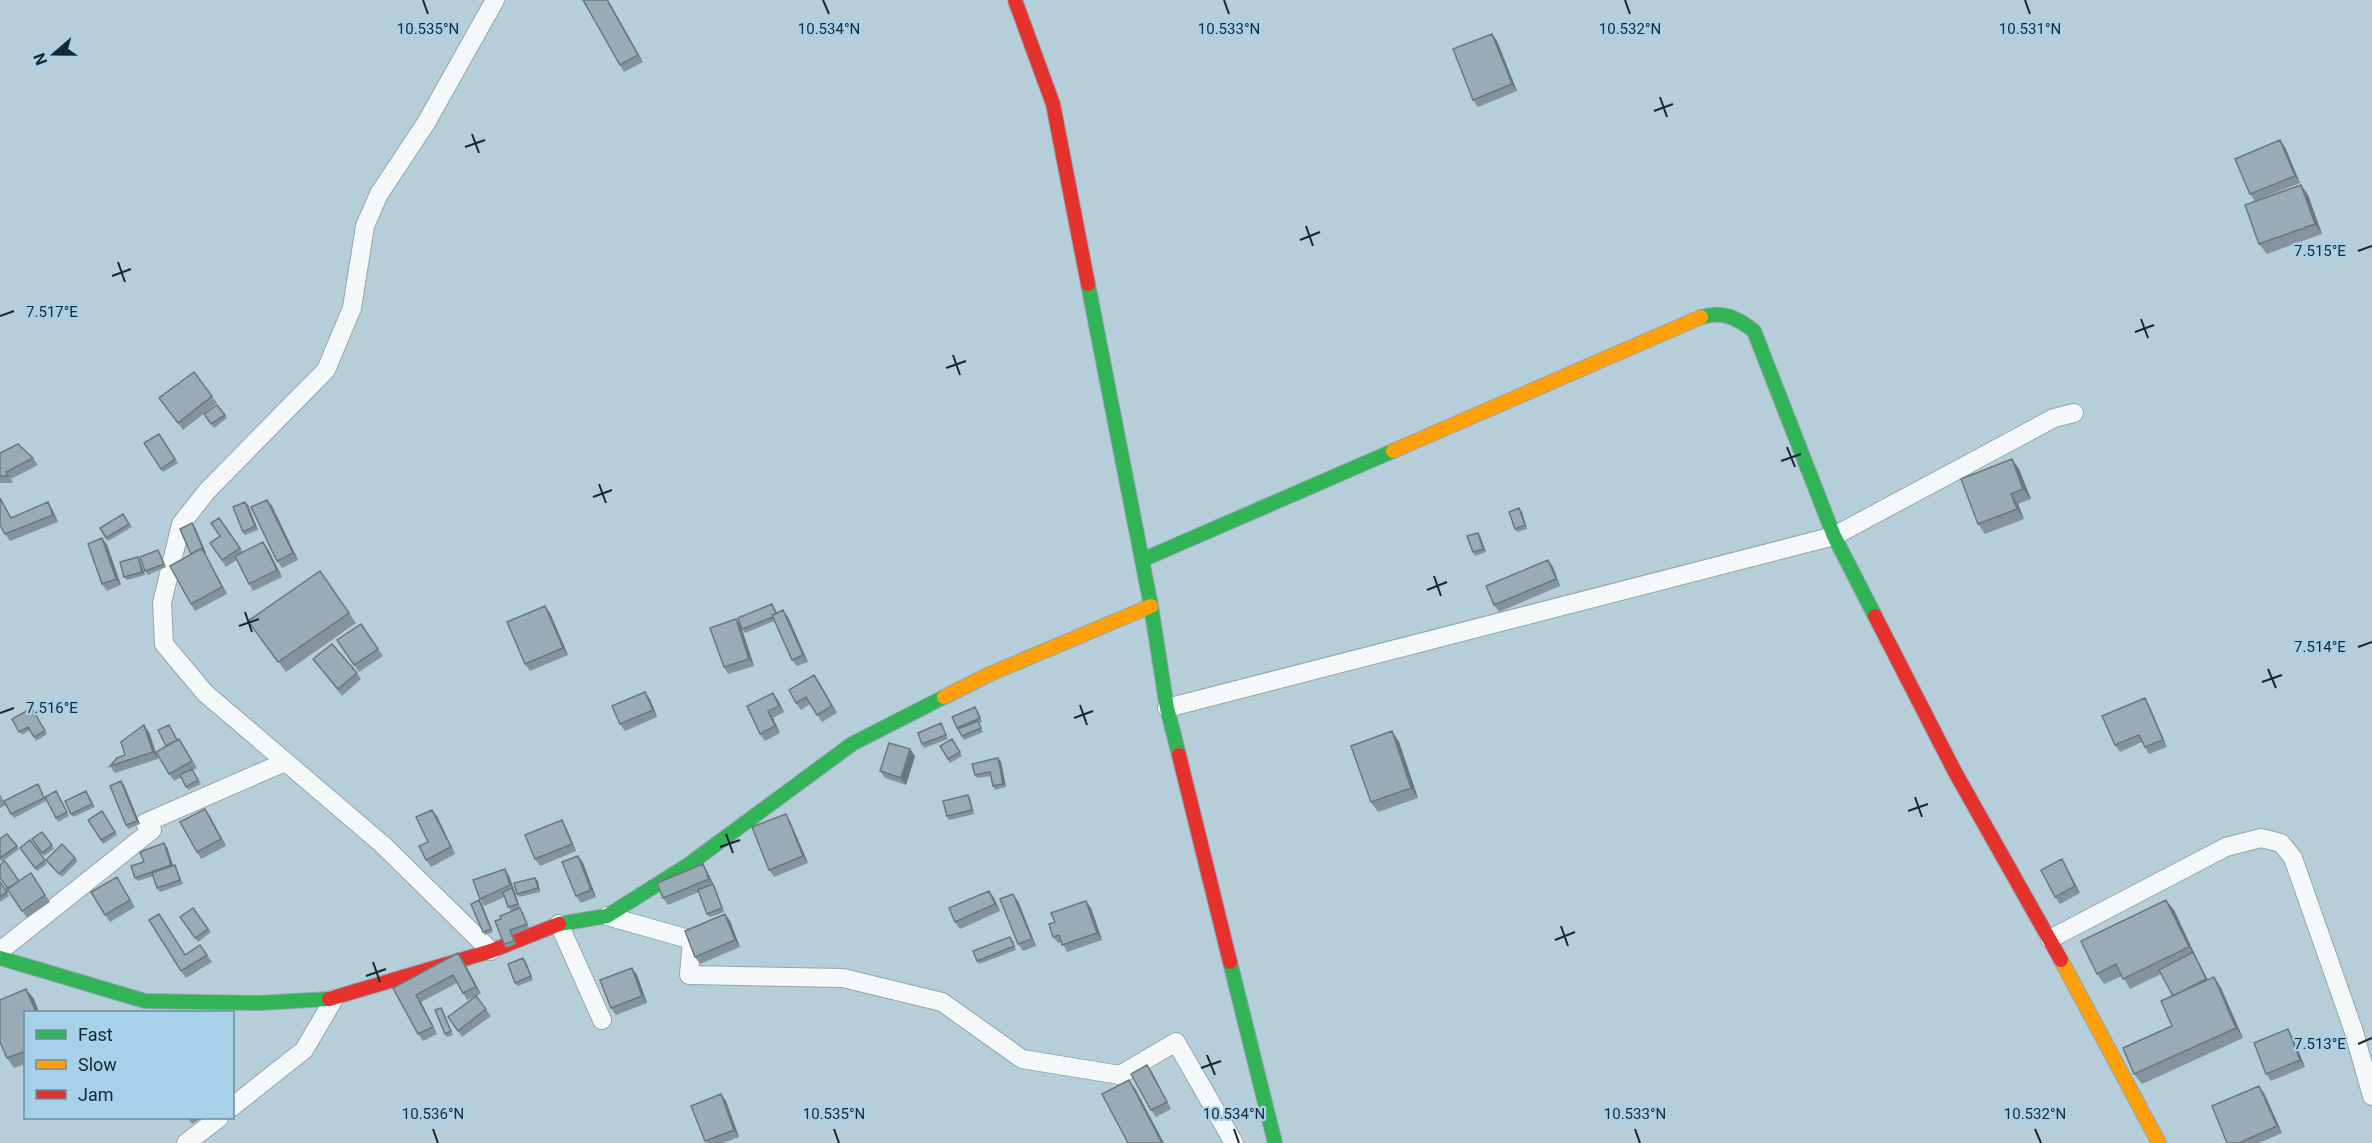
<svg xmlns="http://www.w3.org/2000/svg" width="2372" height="1143" font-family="Roboto,sans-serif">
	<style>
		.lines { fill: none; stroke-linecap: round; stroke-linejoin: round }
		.street-casing { stroke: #93a5b0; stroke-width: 20 }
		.fast-casing { stroke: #93a5b0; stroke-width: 16 }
		.slow-casing { stroke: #93a5b0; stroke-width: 16 }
		.jam-casing { stroke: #93a5b0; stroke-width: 16 }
		.street { stroke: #f4f8f9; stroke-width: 18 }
		.fast { stroke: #30b455; stroke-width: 14 }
		.slow { stroke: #ff9f0a; stroke-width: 14 }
		.jam { stroke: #e5322d; stroke-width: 14 }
		.wall { fill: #84939d }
		.shaded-wall { fill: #6b787f }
		.building { fill: #99abb6; stroke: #6b787f; stroke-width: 1.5 }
		.ticks { fill: none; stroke: #172830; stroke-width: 2 }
		.ticks-label { font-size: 15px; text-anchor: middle; fill: #172830; stroke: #a7d1e9; stroke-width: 4.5; stroke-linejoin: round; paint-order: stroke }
	</style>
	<rect width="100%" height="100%" fill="#b6cdda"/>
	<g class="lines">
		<defs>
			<path id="street" d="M1167,708L1834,536L2054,418L2074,413
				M607,916L692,940L689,975L843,978L942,1002L1022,1059L1120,1075L1176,1042L1234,1143
				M559,924L602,1020
				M2050,939L2226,847L2261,838L2281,843L2293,858L2353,1029L2372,1096
				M0,951L152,830L145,823L285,762
				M491,951L382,844L205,693L164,644L162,603L181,524L207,491L326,370L352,308L365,226L379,194L426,123L495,0
				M232,1107L304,1050L334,999
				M186,1143L219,1118"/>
			<path id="fast" d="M1088,284L1151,606L1167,708L1179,755
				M1701,317C1723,311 1736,317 1754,331L1834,536L1875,616
				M1142,560L1393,451
				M559,924L607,916L688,865L852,744L944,697
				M0,958L145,1001L259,1003L329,999
				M1230,962L1275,1143"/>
			<path id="slow" d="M1393,451L1701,317
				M944,697L990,674L1151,606
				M2061,960L2159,1143"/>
			<path id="jam" d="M1015,0L1053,104L1088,284
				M1875,616L1955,772L2061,960
				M1179,755L1230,962
				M329,999L491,951L559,924"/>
		</defs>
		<use href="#street" class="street-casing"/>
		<use href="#fast" class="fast-casing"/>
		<use href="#slow" class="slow-casing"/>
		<use href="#jam" class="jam-casing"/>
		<use href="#street" class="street"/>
		<use href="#fast" class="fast"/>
		<use href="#slow" class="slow"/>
		<use href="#jam" class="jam"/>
	</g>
	<path class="wall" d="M583,0H608L643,62L624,72Z
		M1492,34L1497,41L1517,91L1478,107L1473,100Z
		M2285,147L2300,183L2257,200L2301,185L2308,195L2322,234L2267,254L2259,244L2255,201L2250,194Z
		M194,372L217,403L183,430L159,398Z
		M217,405L227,418L214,428L204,414Z
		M159,434L178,463L163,472L144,443Z
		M0,453L33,458L38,465L11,479L13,483H0Z
		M2012,459L2019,469L2031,499L2018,504L2024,519L1985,534L1978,524Z
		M245,502L248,505L258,530L245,535L243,532Z
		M272,506L298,560L282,568L277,561Z
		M1519,508L1522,512L1527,529L1517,532L1515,529Z
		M52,509L58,522L10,541L5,534L12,517Z
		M123,514L132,527L108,541L100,528Z
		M219,518L243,552L263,542L268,549L282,577L253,591L249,584L237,560L226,567L210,543L220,536Z
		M195,527L206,553H205L227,594L195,611L191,604V554Z
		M1480,536L1486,552L1475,556L1473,552Z
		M102,538L107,545L121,585L107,591L102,584Z
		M160,553L166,567L148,575L145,571Z
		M1548,560L1553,567L1560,586L1499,612L1494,605Z
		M140,561L145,575L127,580L124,577Z
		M320,571L356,623L286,672L248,621Z
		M545,606L550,613L568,655L530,671L525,664Z
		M775,608L777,613L788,617L808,662L797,666L792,660L774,621L745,633L741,627L754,666L728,674L724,667L736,619L741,625Z
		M361,624L383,656L359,672L337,640Z
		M313,659L357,673L361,679L342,696Z
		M819,682L837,713L822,722L810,704L801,710L796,703Z
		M650,699L657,717L625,731L620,724Z
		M778,700L784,712L773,718L780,733L765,741L760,734L747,706Z
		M2149,705L2167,747L2149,754L2142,742L2120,752L2115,745Z
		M32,708L47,734L36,741L30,730L22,735L12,719Z
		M978,711L982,722L979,723L983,732L964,740L957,728Z
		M941,723L948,739L924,748L922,744Z
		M171,728L177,740L179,739L184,746L197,768L193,770L201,784L188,790L181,777L174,781L169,774Z
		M1392,731L1399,742L1418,798L1378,812L1371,802Z
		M149,732L158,759L115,773L110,766L125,755Z
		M952,739L962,756L950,763L940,746Z
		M910,749L915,756L906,785L885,778L880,771Z
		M998,758L1001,762L1006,787L995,790L993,786L991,776L977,778L975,775Z
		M121,781L124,785L140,824L128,829L126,825Z
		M40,788L46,801L14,818L11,814Z
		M0,794L6,805L0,808Z
		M58,795L69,816L58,822L56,818Z
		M89,795L95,807L73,817L71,814Z
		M968,795L970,798L974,814L949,820L947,816Z
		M205,809L226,846L201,859L197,852Z
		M102,811L117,835L103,844L88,820Z
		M437,816L455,854L431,867L426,860L428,842Z
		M790,821L808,863L774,877L769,870Z
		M566,827L576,851L540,866L535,859Z
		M42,832L54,849L44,856L32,839Z
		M7,834L19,849L2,862L0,860V839Z
		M30,840L47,864L37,871L20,848Z
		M167,847L173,866L175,865L177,869L183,884L160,892L157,888L153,876L138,881L135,878L144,862Z
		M578,856L583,863L596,897L581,903L576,896Z
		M75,858L78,861L62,877L46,860Z
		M703,864L707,871L715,888L724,912L710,917L707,914L699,892L668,905L663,898Z
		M2066,866L2080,893L2060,904L2055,897Z
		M505,869L509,876L520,908L511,911L508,907L505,897L484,906L480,899Z
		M31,873L50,902L27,918L7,889Z
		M117,877L135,907L110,922L105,915Z
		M538,881L540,892L519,897L517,894Z
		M0,882L9,896L0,902Z
		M989,891L994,898L1000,911L960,929L955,922Z
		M479,900L482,904L493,932L485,935L483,932Z
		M1018,901L1036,946L1023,951L1018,944Z
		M193,908L211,932L198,942L180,917Z
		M1091,908L1102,940L1067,952L1062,942L1058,943L1053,937Z
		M2174,910L2196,957L2208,980L2214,977L2221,988L2243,1038L2142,1084L2134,1074L2172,1026L2173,996L2161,974L2130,989L2122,976L2104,984L2097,974Z
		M523,912L529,928L513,934L516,944L506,948L504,944L495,921Z
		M159,914L185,954L200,945L212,962L186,978L181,971Z
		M725,914L730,921L740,947L700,964L695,957Z
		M1013,940L1016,950L979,964L977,961Z
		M523,958L526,961L533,980L518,986L515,983Z
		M463,960L481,994L476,996L491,1016L462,1037L448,1017L475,996L467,1000L457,983L421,1002L437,1034L423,1041L418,1034L393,988Z
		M632,968L637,975L647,1003L616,1015L611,1008Z
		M26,989L34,999L26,1012V1064L14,1068L7,1058Z
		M443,1011L453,1035L447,1037L445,1034Z
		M2292,1036L2305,1067L2271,1081L2266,1074Z
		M1152,1072L1171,1109L1156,1117L1151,1110Z
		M2264,1093L2282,1133L2259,1143H2227Z
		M721,1094L726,1101L739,1137L723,1143H706L705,1141Z
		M188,1118H202L192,1124Z"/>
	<path class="shaded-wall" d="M607,0H608L643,62L638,55Z
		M1492,34L1497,41L1517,91L1512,84Z
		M2280,140L2285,147L2300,183L2295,176Z
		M2301,185L2308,195L2322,234L2315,224Z
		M2012,459L2019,469L2031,499L2023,489Z
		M2011,494L2018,504L2024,519L2017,509Z
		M267,500L272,506L298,560L293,553Z
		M48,502L52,509L58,522L53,515Z
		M245,502L248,505L258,530L255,526Z
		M1519,508L1522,512L1527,529L1525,525Z
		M192,523L195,527L206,553L203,549Z
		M1478,533L1480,536L1486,552L1483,549Z
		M102,538L107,545L121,585L116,579Z
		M263,542L268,549L282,577L277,570Z
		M202,548L206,555L227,594L222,587Z
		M138,557L140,561L145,575L142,572Z
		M1548,560L1553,567L1560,586L1556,579Z
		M545,606L550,613L568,655L563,648Z
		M783,610L788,617L808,662L803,655Z
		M736,619L741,626L754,666L749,659Z
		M814,675L819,682L837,713L832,706Z
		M645,692L650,699L657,717L653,710Z
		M773,693L778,700L784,712L779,706Z
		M2145,698L2149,705L2167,747L2163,740Z
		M768,711L773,718L780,733L775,726Z
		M144,725L149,732L158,759L153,752Z
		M1392,731L1399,742L1418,798L1411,788Z
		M910,749L915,756L906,785L901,778Z
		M998,758L1001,762L1006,787L1003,784Z
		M121,781L124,785L140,824L137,821Z
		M968,795L970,798L974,814L972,810Z
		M205,809L210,816L226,846L221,839Z
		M432,810L437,816L455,854L451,847Z
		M786,814L790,821L808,863L803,856Z
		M562,820L566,827L576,851L572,844Z
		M164,843L167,847L174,868L171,865Z
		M578,856L583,863L596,897L591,890Z
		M2062,859L2066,866L2080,893L2075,886Z
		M703,864L707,871L715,888L724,912L722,908L713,884L709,879Z
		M505,869L509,876L515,892L510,885Z
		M535,878L538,881L540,892L538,888Z
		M512,888L515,892L520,908L518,904Z
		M989,891L994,898L1000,911L995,904Z
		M1013,894L1018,901L1036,946L1032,939Z
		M479,900L482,904L493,932L491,929Z
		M2166,900L2174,910L2196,957L2211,986L2189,947Z
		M1086,901L1091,908L1102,940L1097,933Z
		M725,914L730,921L740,947L735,940Z
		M458,953L463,960L481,994L476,987Z
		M632,968L637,975L647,1003L642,996Z
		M2214,977L2221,988L2243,1038L2236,1028Z
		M26,989L34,999L39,1012H36Z
		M416,995L421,1002L437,1034L433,1027Z
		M441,1008L443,1011L453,1035L451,1031Z
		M2288,1029L2292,1036L2305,1067L2300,1060Z
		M1147,1065L1152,1072L1171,1109L1167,1102Z
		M1129,1080L1136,1090L1164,1143H1162Z
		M2259,1086L2264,1093L2282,1133L2277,1126Z
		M721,1094L726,1101L739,1137L734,1130Z"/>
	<path class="building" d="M583,0H607L638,55L620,65Z
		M1492,34L1512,84L1473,100L1453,49Z
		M2280,140L2295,176L2250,194L2235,159Z
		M2301,185L2315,224L2259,244L2245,205Z
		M194,372L212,396L178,423L159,398Z
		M217,405L225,415L211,424L204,414Z
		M159,434L175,459L161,469L144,443Z
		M18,444L33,458L6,472L8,476H0V453Z
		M2012,459L2023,489L2011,494L2017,509L1978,524L1961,479Z
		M0,498L11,518L48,502L53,515L5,534L0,525Z
		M267,500L293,553L277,561L251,507Z
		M245,502L255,526L243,532L233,507Z
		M1519,508L1525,525L1515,529L1509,512Z
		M123,514L129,524L106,538L100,528Z
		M219,518L240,548L222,560L210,543L220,536L211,523Z
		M192,523L203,549L202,550V548L191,554L180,529Z
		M1478,533L1483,549L1473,552L1467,536Z
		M102,538L116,579L102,584L88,544Z
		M263,542L277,570L249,584L235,556Z
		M202,548L222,587L191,604L170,566Z
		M158,550L164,564L145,571L140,557Z
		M138,557L142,572L124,577L120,562Z
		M1548,560L1556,579L1494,605L1486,586Z
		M320,571L349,613L278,662L248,621Z
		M772,604L776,614L772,615L773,617L742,629L738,618Z
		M545,606L563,648L525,664L507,622Z
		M783,610L803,655L792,660L772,615Z
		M736,619L749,659L724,667L710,628Z
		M361,624L378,649L354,665L337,640Z
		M332,644L357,673L338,689L313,659Z
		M814,675L832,706L817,715L806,697L796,703L789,690Z
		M645,692L653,710L620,724L612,706Z
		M773,693L779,706L768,711L775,726L760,734L747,706Z
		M2145,698L2163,740L2145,747L2139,735L2115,745L2102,716Z
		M975,707L980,718L957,728L952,717Z
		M32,708L45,731L34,737L28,727L19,732L12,719Z
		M978,721L981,728L962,736L958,729Z
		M941,723L946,735L922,744L918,733Z
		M144,725L153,752L110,766L117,758L125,755L121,742Z
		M169,725L177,740L166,746L158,730Z
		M1392,731L1411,788L1371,802L1351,746Z
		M179,739L192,761L169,774L156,752Z
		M952,739L960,752L948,759L940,746Z
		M889,743L910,749L901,778L880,771Z
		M998,758L1003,784L993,786L990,772L975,775L972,764Z
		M192,769L198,780L186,787L180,775Z
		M121,781L137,821L126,825L110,786Z
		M38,784L44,798L11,814L4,801Z
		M56,791L67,812L56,818L45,797Z
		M86,791L92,804L71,814L65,801Z
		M968,795L972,810L947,816L943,801Z
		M205,809L221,839L197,852L180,822Z
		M432,810L451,847L426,860L419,846L428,842L416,817Z
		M102,811L115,832L101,840L88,820Z
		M786,814L803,856L769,870L752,827Z
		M562,820L572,844L535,859L525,835Z
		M42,832L52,845L42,853L32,839Z
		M7,834L17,846L0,858V839Z
		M30,840L45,860L35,868L20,848Z
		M164,843L171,865L135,878L131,866L144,862L140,852Z
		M62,844L75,858L59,874L46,860Z
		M578,856L591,890L576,896L562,862Z
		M2062,859L2075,886L2055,897L2041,870Z
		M5,861L19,881L8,889L0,878V865Z
		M703,864L709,879L663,898L657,883Z
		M175,865L180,880L157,888L152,873Z
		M505,869L510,885L480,899L473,880Z
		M31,873L45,895L22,911L7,889Z
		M117,877L130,900L105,915L91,892Z
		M535,878L538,888L517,894L514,883Z
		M0,882L7,892L0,897Z
		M713,884L722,908L707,914L698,890Z
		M512,888L518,904L508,907L503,892Z
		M989,891L995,904L955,922L949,908Z
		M1013,894L1032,939L1018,944L1000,899Z
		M479,900L491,929L483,932L471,904Z
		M2166,900L2189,947L2123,979L2116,964L2097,974L2081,941Z
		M1086,901L1097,933L1062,945L1059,935L1053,937L1049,924L1055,922L1051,913Z
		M193,908L208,929L195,938L180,917Z
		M520,908L527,924L510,930L514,941L504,944L495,921L501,919L500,916Z
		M159,914L185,955L200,945L207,955L181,971L149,920Z
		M725,914L735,940L695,957L685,931Z
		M1010,937L1014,946L977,961L973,951Z
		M2193,952L2206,979L2173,996L2159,970Z
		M458,953L476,987L463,993L453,975L416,995L433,1027L418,1034L393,988Z
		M523,958L531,976L515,983L508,964Z
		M632,968L642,996L611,1008L600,980Z
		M2214,977L2236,1028L2134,1074L2123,1048L2172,1026L2161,1001Z
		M26,989L36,1012H26V1051L7,1058L0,1042V1000Z
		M476,996L486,1009L458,1031L448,1017Z
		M441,1008L451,1031L445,1034L435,1010Z
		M2288,1029L2300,1060L2266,1074L2254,1043Z
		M1147,1065L1167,1102L1151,1110L1131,1074Z
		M1129,1080L1162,1143H1128L1102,1094Z
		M2259,1086L2277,1126L2239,1143H2227L2212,1106Z
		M721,1094L734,1130L705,1141L691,1106Z"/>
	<path class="ticks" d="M423,0L428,14M823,0L829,14M1224,0L1229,14M1625,0L1630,14M2025,0L2030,14M1660,97L1667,117M1654,111L1673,104M472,134L479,153M465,147L485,140M1306,226L1313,246M1300,240L1320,232M2358,251L2372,246M118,262L125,282M112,276L131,269M0,316L14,311M2141,319L2148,338M2135,332L2154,325M953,355L960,375M946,368L966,361M1787,447L1795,467M1781,461L1801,454M599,484L606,503M593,497L612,490M1434,576L1441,596M1427,590L1447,582M245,612L252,632M239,626L259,619M2358,647L2372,642M2268,669L2276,688M2262,682L2282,675M1080,705L1087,725M0,713L14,708M1074,718L1093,711M1915,797L1922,817M1908,811L1928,804M726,834L733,853M720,847L740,840M1561,926L1568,946M1555,940L1575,932M373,962L380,982M366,976L386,969M2358,1044L2372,1038M1207,1055L1215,1075M1201,1068L1221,1061M433,1129L438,1143M834,1129L839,1143M1234,1129L1239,1143M1635,1129L1640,1143M2035,1129L2041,1143"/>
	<g class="ticks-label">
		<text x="428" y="34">10.535°N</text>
		<text x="829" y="34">10.534°N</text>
		<text x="1229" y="34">10.533°N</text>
		<text x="1630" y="34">10.532°N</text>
		<text x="2030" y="34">10.531°N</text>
		<text x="2320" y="256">7.515°E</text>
		<text x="52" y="317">7.517°E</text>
		<text x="2320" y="652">7.514°E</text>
		<text x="52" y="713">7.516°E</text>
		<text x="2320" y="1049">7.513°E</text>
		<text x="433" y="1119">10.536°N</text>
		<text x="834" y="1119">10.535°N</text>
		<text x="1234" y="1119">10.534°N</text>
		<text x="1635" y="1119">10.533°N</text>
		<text x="2035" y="1119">10.532°N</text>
	</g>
	<rect x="24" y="1011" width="210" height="108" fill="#a7d1e9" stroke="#6d8d9f" stroke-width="1.5"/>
	<rect x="36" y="1030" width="30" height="9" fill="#30b455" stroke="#6d8d9f" stroke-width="1.5"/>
	<text x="78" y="1041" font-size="18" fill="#172830">Fast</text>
	<rect x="36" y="1060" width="30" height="9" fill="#ff9f0a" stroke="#6d8d9f" stroke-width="1.5"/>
	<text x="78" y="1071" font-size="18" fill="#172830">Slow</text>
	<rect x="36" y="1090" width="30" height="9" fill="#e5322d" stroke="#6d8d9f" stroke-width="1.5"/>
	<text x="78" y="1101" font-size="18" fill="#172830">Jam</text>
	<g transform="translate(54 54) rotate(250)" stroke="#a7d1e9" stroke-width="4.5" paint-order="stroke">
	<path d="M0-4.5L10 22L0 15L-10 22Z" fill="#172830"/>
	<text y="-9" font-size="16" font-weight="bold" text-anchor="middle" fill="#172830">N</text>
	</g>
</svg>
